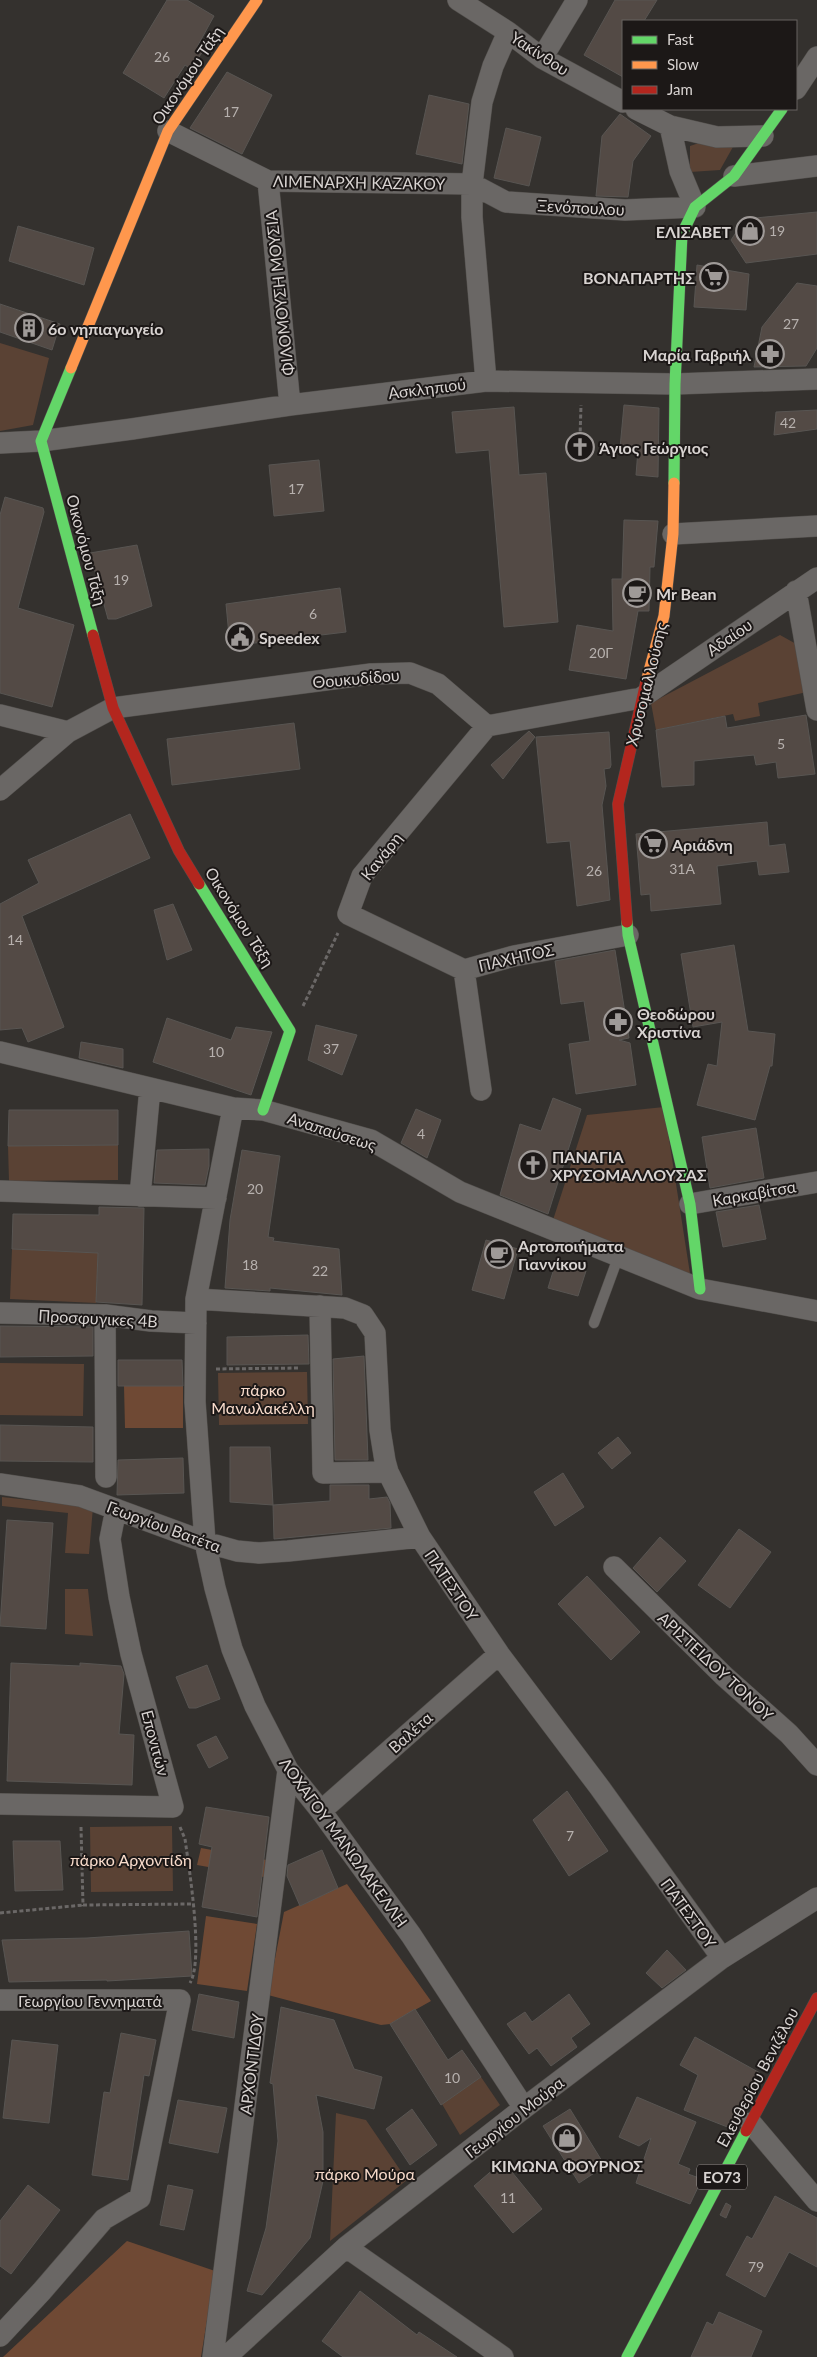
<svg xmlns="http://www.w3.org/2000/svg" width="817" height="2357" font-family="Lato,sans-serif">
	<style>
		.green { fill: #5a4234 }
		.forest { fill: #6f4934 }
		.building { fill: #534a45; stroke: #585552 }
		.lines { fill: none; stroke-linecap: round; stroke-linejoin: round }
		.lane-casing { stroke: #514e4b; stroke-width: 11 }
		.street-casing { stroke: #514e4b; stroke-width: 22 }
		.fast-casing { stroke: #514e4b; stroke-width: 12 }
		.slow-casing { stroke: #514e4b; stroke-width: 12 }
		.jam-casing { stroke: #514e4b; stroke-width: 12 }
		.path { stroke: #6b6867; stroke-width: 3; stroke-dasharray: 4 2.5; stroke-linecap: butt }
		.lane { stroke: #6a6765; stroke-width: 10 }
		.street { stroke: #6a6765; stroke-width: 21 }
		.fast { stroke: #63d668; stroke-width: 11 }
		.slow { stroke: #ff974d; stroke-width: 11 }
		.jam { stroke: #b3261e; stroke-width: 11 }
		.labels { text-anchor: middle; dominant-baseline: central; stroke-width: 4; stroke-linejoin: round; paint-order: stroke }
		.number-label { font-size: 14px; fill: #b7b1ae }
		.shield { fill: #1c1817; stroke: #a09b99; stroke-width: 1 }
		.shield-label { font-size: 15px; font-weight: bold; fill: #d8d3d1 }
		.street-label { font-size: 16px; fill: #d8d3d1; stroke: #1c1817 }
		.poi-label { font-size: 16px; font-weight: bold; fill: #d8d3d1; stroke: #1c1817; text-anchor: start }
		.park-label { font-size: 16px; fill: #f8dbcb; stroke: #1c1817 }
	</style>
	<rect width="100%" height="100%" fill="#34312e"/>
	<path class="green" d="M717,137L738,138L720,170L690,172V146Z
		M0,343L49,358L33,425L0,431Z
		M780,635L798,645L807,692L758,703L760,716L735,721L733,714L656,730L651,703Z
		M664,1107L691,1280L553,1220L587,1115Z
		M118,1145V1180L9,1181L8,1146Z
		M12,1249L98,1253L96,1303L10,1299Z
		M0,1363L84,1364L83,1416L0,1415Z
		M307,1372L308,1424L219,1425L218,1373Z
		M2,1497L93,1507L89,1554L65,1553L68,1513L2,1506Z
		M65,1589H88L93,1636L65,1634Z
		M172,1826L173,1891L91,1892L90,1827Z
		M481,2077L500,2105L460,2135L442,2104Z
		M336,2113L366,2120L407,2180L330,2241Z"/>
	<path class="forest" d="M124,1386H183V1428H125Z
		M201,1848L267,1860L264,1877L197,1865Z
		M347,1884L431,2001L390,2024L381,2025L268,1995L284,1912Z
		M206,1916L257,1924L247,1991L197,1984Z
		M127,2241L215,2271L201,2357H3Z"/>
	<path class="building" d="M167,0H187L214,16L197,47L203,51L191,69L185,65L164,98L123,73Z
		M615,0H657L644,21H623V77L584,55Z
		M227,72L272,95L242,154L190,128Z
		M429,95L469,104L462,164L416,154Z
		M620,114L651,136L633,161L628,197L596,196L602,136Z
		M506,128L541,137L529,186L494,178Z
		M817,212V254L746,263L731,240L745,219Z
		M18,226L94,248L84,285L9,261Z
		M697,265L749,274L746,310L694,307Z
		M797,283L817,286V348L806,366L754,367L762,327Z
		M0,304L60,324L52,350L0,332Z
		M624,405L659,408L658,477L636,475L638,450L620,448Z
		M514,407L519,475L546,473L558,622L504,627L489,450L456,453L452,412Z
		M817,410V429L774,435L776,412Z
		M319,460L324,511L274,516L269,465Z
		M5,497L43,508L44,512L18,608L74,625L52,707L0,693V515Z
		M624,520L658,521L654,567H650L649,611H638L626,679L569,670L577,625L613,631L612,579H622Z
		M137,545L152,606L116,619H108L90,553Z
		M340,588L346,632L230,646L226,604Z
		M806,715L815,774L778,778L776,762L756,765L754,755L694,761V785L662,787L656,730L725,716L727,728Z
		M294,723L300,769L172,785L167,739Z
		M529,731L535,737L503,779L491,765Z
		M609,732L611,765L610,768L604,769L606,786L602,805L610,900L577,906L570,841L547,843L536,737Z
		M130,814L150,858L22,916L64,1027L28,1042L22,1028L0,1030V904L39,883L28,860Z
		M767,822L769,846L785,844L789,872L759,875L757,861L717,866L721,904L651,911L650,894L641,895L636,834Z
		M173,904L192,950L167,960L154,910Z
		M734,945L748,1031L775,1034L772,1066H770L755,1120L697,1105L708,1064L717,1066L722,1022L693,1027L681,954Z
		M615,950L629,1038L619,1040L630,1043L636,1085L576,1094L569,1044L590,1041L584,1001L561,1004L555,961Z
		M167,1018L231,1040L236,1027L272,1032L251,1095L153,1062Z
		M316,1025L357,1035L342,1075L308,1060Z
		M81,1042L123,1049V1068L79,1058Z
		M553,1098L581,1109L548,1214L500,1195L520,1124L541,1131Z
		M416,1109L441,1120L427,1158L401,1143Z
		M9,1110H118V1145L8,1146Z
		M756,1128L764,1178L710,1188L702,1137Z
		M209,1149V1166L205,1185L154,1183L157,1150Z
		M242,1150L280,1156L268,1237L274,1238L273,1241L339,1249L342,1295L270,1288V1291L225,1288L230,1220Z
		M759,1205L766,1239L723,1247L716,1212Z
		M99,1207L144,1208L142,1305L96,1302L98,1253L12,1249L13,1214L99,1215Z
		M486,1240L518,1249L504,1299L472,1290Z
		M556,1262L586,1271L578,1296L548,1288Z
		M0,1326L93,1327V1356L0,1357Z
		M308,1335L309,1364L227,1365V1337Z
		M364,1356L368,1460H335L333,1359Z
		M118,1360H182L183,1386H118Z
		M0,1425L93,1427V1462L0,1461Z
		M618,1437L631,1453L612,1469L598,1453Z
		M230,1447H270L273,1505L230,1502Z
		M183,1458L184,1493L117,1495L118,1460Z
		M563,1473L584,1507L555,1526L534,1492Z
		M330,1485H369V1499L387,1497L390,1503L391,1528L274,1539L273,1505L330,1501Z
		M7,1520L53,1523L46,1629L0,1626Z
		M739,1529L771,1552L730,1608L698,1585Z
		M660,1537L686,1561L657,1592L633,1568Z
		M587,1576L640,1632L611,1660L558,1604Z
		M11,1663L80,1666V1663L121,1666L124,1674L119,1734L134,1735L132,1785L7,1781Z
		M207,1665L220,1699L196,1708H189L176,1677Z
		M216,1736L228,1758L209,1768L197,1745Z
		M567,1791L608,1851L569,1876L533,1820Z
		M206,1807L269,1817L257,1917L202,1907L212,1847L199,1844Z
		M13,1841H60L63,1890L15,1891Z
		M322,1850L338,1888L300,1906L287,1876L288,1865Z
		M189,1931L192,1976L107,1981V1980L9,1982L2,1940L87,1938Z
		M667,1950L686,1970L662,1988L646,1973Z
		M199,1994L239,2002L234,2038L192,2030Z
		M569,1994L590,2024L571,2038L577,2047L551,2066L537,2048L529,2054L507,2024L525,2012L532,2022Z
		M281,2007L334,2020L354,2069L382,2077L374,2109L316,2095L323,2132V2181L310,2238L262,2295L247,2291L266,2228L278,2141L273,2084L270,2083Z
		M415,2009L448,2060L462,2050L481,2077L441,2105L390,2024Z
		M121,2033L156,2040L149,2076L144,2075L128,2180L92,2175L104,2092L110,2093Z
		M695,2037L760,2073L730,2128L684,2110L698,2075L680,2065Z
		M12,2040L58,2045L49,2123L3,2118Z
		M637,2097L696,2122L678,2164L690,2169L688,2174L702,2179L690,2204L636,2183L651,2138L639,2146L619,2137Z
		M178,2100L227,2108L218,2153L169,2143Z
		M412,2109L437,2145L410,2165L386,2129Z
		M570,2109L605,2166L579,2183L543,2126Z
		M503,2161L542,2209L513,2233L474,2186Z
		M28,2185L60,2210L11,2274L0,2266V2221Z
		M168,2185L193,2190L184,2230L160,2225Z
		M775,2196L817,2218V2267L789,2252L765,2297L726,2275L747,2236L752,2239Z
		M726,2203L731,2206L726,2218L720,2215Z
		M360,2291L417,2335L419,2332L457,2357H343L322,2341Z
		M719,2312L762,2331L751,2357H691L707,2322L713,2325Z"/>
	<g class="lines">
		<defs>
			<path id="lane" d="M594,1323L619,1255"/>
			<path id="street" d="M458,0L508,32L542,58L623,102
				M542,58L577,0
				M796,89L817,57
				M670,126L717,137L763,136
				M168,131L268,181L472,184L506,202L625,210L695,207L680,171L670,126L636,109
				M734,176L817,166
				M268,181L290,405
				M486,381L472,217V184L482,102L493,66L508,32
				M0,443L41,441L132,429L290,405L486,381L675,384L817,379
				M673,534L817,526
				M796,591L817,710
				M0,715L68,732L0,790
				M68,732L113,708L371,674L410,673L438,684L487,726L641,698L817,578
				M464,970L348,914L362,876L487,726
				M464,970L514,956L628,935
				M464,970L481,1090
				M0,1052L233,1108L263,1110L371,1140L460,1192L700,1289L817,1311
				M233,1108L196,1299L195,1402L205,1542L215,1588L232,1649L255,1706L288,1770L321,1811L411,1935L524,2108
				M0,1191L216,1198
				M140,1196L150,1088
				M690,1204L817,1182
				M196,1299L345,1308L363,1315L375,1333L380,1430L385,1461L388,1472L420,1537L499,1654L600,1788L722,1958
				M320,1306L323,1473L388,1472
				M0,1313L105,1315L151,1321L196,1323
				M105,1315L106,1477
				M0,1484L80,1496L205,1542L237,1551L259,1553L288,1551L420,1537
				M614,1567L724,1676L789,1734L817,1765
				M0,1804L173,1807L131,1654L119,1597L110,1539L116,1509
				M321,1811L499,1654
				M0,2000H180L140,2198L104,2219L42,2291L0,2336
				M751,2123L817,2201
				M346,2247L503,2357
				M213,2357L288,1770
				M226,2357L346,2247L524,2108L722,1958L817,1898"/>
			<path id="fast" d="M71,368L41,441L93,635
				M674,483L675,384L682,234L695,207L734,176L782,109
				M199,884L290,1031L263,1110
				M627,922L628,935L690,1204L700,1289
				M627,2357L746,2131"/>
			<path id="slow" d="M71,368L168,131L257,0
				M646,682L664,616L673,534L674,483"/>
			<path id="jam" d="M93,635L113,708L179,851L199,884
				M627,922L618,804L646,682
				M746,2131L817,1998"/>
		</defs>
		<use href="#lane" class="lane-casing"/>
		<use href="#street" class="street-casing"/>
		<use href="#fast" class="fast-casing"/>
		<use href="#slow" class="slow-casing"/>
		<use href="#jam" class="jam-casing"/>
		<path class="path" d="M580,438L581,405
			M303,1006L338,933
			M216,1369L299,1368
			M81,1827L83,1905L192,1904
			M180,1827L185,1839C189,1868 204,1960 190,1983
			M0,1913L83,1905"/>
		<use href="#lane" class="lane"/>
		<use href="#street" class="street"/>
		<use href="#fast" class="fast"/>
		<use href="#slow" class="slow"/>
		<use href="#jam" class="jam"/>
	</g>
	<defs>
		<symbol id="shop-ring" viewBox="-11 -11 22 22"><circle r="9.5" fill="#1c1817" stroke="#9f9a98" stroke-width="1.5"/><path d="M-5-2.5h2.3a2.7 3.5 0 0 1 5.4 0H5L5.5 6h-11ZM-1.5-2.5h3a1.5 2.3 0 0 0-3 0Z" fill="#9f9a98"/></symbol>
		<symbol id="supermarket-ring" viewBox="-11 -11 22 22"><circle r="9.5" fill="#1c1817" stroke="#9f9a98" stroke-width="1.5"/><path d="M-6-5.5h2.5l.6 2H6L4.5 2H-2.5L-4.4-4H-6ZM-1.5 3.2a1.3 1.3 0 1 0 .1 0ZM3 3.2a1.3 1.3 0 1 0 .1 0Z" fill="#9f9a98"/></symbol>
		<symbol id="building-ring" viewBox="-11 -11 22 22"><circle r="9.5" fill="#1c1817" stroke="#9f9a98" stroke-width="1.5"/><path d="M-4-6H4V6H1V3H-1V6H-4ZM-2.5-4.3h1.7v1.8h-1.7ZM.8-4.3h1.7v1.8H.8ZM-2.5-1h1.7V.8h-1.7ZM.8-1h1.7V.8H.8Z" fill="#9f9a98"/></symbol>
		<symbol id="pharmacy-ring" viewBox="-11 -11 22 22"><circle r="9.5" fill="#1c1817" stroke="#9f9a98" stroke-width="1.5"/><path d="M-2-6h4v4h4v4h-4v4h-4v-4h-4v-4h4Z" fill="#9f9a98"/></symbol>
		<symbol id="church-ring" viewBox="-11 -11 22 22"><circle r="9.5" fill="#1c1817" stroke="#9f9a98" stroke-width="1.5"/><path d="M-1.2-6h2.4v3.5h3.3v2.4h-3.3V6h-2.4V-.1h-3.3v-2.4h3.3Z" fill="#9f9a98"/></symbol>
		<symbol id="cafe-ring" viewBox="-11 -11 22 22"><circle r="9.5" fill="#1c1817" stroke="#9f9a98" stroke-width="1.5"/><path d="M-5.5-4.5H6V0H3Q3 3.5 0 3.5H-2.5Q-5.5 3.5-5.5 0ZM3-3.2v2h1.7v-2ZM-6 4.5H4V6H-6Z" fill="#9f9a98"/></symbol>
		<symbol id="civic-ring" viewBox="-11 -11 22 22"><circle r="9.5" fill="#1c1817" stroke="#9f9a98" stroke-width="1.5"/><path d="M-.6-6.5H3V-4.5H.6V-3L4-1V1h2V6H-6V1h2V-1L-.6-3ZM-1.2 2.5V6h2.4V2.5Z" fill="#9f9a98"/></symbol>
	</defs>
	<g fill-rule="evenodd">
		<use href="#shop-ring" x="734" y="215" width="32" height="32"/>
		<use href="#supermarket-ring" x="698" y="261" width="32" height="32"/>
		<use href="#building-ring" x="13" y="312" width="32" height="32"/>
		<use href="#pharmacy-ring" x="754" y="338" width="32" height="32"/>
		<use href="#church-ring" x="564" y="431" width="32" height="32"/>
		<use href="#cafe-ring" x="621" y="577" width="32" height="32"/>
		<use href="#civic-ring" x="224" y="621" width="32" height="32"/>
		<use href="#supermarket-ring" x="637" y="828" width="32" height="32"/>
		<use href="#pharmacy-ring" x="602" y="1006" width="32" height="32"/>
		<use href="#church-ring" x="517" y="1149" width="32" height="32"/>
		<use href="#cafe-ring" x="483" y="1238" width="32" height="32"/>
		<use href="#shop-ring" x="551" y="2122" width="32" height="32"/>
	</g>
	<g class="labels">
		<g class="number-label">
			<text x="162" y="56">26</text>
			<text x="231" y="111">17</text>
			<text x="777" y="230">19</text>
			<text x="791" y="323">27</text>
			<text x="788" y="422">42</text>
			<text x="296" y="488">17</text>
			<text x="121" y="579">19</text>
			<text x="313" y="613">6</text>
			<text x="601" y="652">20Γ</text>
			<text x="781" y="743">5</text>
			<text x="682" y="868">31Α</text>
			<text x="594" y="870">26</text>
			<text x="15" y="939">14</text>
			<text x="331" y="1048">37</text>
			<text x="216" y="1051">10</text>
			<text x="421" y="1133">4</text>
			<text x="255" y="1188">20</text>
			<text x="250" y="1264">18</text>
			<text x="320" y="1270">22</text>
			<text x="570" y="1835">7</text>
			<text x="452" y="2077">10</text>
			<text x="508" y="2197">11</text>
			<text x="756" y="2266">79</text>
		</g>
		<rect class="shield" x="697" y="2164.5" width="50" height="25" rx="4"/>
		<g class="shield-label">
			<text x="722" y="2177">ΕΟ73</text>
		</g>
		<g class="street-label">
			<text transform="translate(540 53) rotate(33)">Υακίνθου</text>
			<text transform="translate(187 75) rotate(-56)">Οικονόμου Τάξη</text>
			<text transform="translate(359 182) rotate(1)">ΛΙΜΕΝΑΡΧΗ ΚΑΖΑΚΟΥ</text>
			<text transform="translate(581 207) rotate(3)">Ξενόπουλου</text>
			<text transform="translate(279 293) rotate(-96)">ΦΙΛΟΜΟΥΣΗ ΜΟΥΣΙΑ</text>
			<text transform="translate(427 388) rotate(-7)">Ασκληπιού</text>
			<text transform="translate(87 550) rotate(75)">Οικονόμου Τάξη</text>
			<text transform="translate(729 637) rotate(-35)">Αδαίου</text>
			<text transform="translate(356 678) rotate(-5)">Θουκυδίδου</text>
			<text transform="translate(646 684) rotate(-76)">Χρυσομαλλούσης</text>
			<text transform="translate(381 856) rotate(-52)">Κανάρη</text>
			<text transform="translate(240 917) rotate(58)">Οικονόμου Τάξη</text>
			<text transform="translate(516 957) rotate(-13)">ΠΑΧΗΤΟΣ</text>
			<text transform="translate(332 1131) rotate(18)">Αναπαύσεως</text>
			<text transform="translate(754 1193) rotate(-10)">Καρκαβίτσα</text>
			<text transform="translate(98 1318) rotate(3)">Προσφυγικες 4Β</text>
			<text transform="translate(164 1526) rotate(20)">Γεωργίου Βατέτα</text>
			<text transform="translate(452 1585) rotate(56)">ΠΑΤΕΣΤΟΥ</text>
			<text transform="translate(716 1666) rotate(43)">ΑΡΙΣΤΕΙΔΟΥ ΤΟΝΟΥ</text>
			<text transform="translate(410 1732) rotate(-42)">Βαλέτα</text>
			<text transform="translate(156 1743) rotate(75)">Επονιτών</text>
			<text transform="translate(344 1842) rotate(54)">ΛΟΧΑΓΟΥ ΜΑΝΩΛΑΚΕΛΛΗ</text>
			<text transform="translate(689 1913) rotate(54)">ΠΑΤΕΣΤΟΥ</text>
			<text x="90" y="2000">Γεωργίου Γεννηματά</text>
			<text transform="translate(251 2064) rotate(-83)">ΑΡΧΟΝΤΙΔΟΥ</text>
			<text transform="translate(757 2077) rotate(-62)">Ελευθερίου Βενιζέλου</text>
			<text transform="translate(514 2117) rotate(-38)">Γεωργίου Μούρα</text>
		</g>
		<g class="poi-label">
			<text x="731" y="231" text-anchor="end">ΕΛΙΣΑΒΕΤ</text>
			<text x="695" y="277" text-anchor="end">ΒΟΝΑΠΑΡΤΗΣ</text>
			<text x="48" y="328">6ο νηπιαγωγείο</text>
			<text x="751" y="354" text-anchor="end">Μαρία Γαβριήλ</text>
			<text x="599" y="447">Άγιος Γεώργιος</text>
			<text x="656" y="593">Mr Bean</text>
			<text x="259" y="637">Speedex</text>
			<text x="672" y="844">Αριάδνη</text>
			<text x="637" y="1013">Θεοδώρου<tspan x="637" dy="18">Χριστίνα</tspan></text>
			<text x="552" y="1156">ΠΑΝΑΓΙΑ<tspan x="552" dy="18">ΧΡΥΣΟΜΑΛΛΟΥΣΑΣ</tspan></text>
			<text x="518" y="1245">Αρτοποιήματα<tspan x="518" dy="18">Γιαννίκου</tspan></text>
			<text x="567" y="2165" text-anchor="middle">ΚΙΜΩΝΑ ΦΟΥΡΝΟΣ</text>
		</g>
		<g class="park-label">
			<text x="263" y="1389">πάρκο<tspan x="263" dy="18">Μανωλακέλλη</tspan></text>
			<text x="131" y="1859">πάρκο Αρχοντίδη</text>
			<text x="365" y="2173">πάρκο Μούρα</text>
		</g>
	</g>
	<rect x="622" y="20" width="175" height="90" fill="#1c1817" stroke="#676361"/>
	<rect x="632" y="36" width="25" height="8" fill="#63d668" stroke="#676361"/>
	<text x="667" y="45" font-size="15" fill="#d8d3d1">Fast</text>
	<rect x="632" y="61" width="25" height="8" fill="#ff974d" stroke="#676361"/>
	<text x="667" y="70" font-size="15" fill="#d8d3d1">Slow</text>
	<rect x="632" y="86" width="25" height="8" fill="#b3261e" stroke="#676361"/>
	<text x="667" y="95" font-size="15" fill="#d8d3d1">Jam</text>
</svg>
